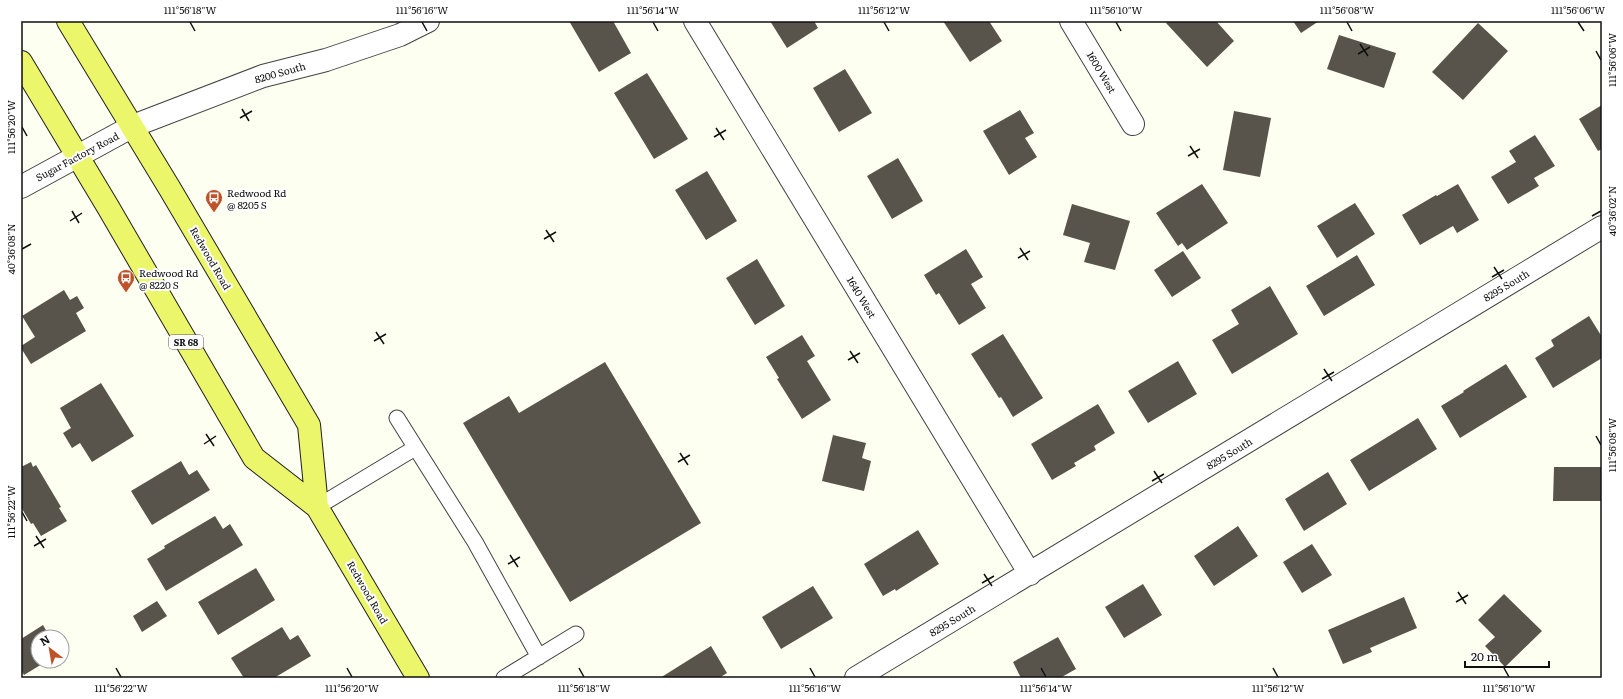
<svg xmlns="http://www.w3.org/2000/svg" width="1623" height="699" font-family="Literata,serif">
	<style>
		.building { fill: #58544b }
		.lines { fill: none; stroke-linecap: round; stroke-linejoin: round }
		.service-casing { stroke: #424242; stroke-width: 17 }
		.minor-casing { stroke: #424242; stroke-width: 24 }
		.tertiary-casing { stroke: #424242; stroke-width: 24 }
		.primary-casing { stroke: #202020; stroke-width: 24 }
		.service { stroke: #fff; stroke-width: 15 }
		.minor { stroke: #fff; stroke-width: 22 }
		.tertiary { stroke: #fff; stroke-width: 22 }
		.primary { stroke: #ebf66a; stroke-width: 22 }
		.ticks { fill: none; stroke: #0f0f0f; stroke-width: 1.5 }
		.labels { text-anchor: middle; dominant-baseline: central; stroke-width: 4; stroke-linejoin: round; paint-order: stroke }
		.shield { fill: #fff; stroke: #575757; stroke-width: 1 }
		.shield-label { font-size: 9px; font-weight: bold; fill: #0f0f0f }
		.street-label { font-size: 10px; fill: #0f0f0f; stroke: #fff }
		.poi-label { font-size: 10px; fill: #0f0f0f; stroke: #fff; text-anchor: start }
		.neatline { fill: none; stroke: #0f0f0f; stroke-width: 1.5 }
		.ticks-label { font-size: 10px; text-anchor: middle; fill: #0f0f0f }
	</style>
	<rect width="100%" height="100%" fill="#fdfff1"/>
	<path class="building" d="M569,21H613L631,53L599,72Z
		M770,21H814L818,28L787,48Z
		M943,21H989L1002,41L970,62Z
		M1168,21H1216L1234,41L1207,67L1166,23Z
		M1293,21H1319L1301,33Z
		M1478,23L1508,51L1463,100L1432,72Z
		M1339,35L1396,53L1384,88L1327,69Z
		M845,69L872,113L839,132L813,88Z
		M647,73L688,139L654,159L614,93Z
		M1602,105V149L1598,151L1579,119Z
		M1020,110L1034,133L1025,138L1037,157L1009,175L983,131Z
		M1234,111L1271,118L1260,177L1223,170Z
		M1535,135L1555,166L1534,178L1539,186L1508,204L1491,177L1516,162L1509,151Z
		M898,158L923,201L892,219L867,176Z
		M707,171L737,221L706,240L675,190Z
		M1202,184L1228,223L1187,250L1182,243L1178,246L1156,213Z
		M1458,184L1479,220L1457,233L1453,226L1420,245L1402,215L1436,195L1437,196Z
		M1355,203L1375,234L1337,258L1317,226Z
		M1072,204L1130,221L1115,270L1084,262L1090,243L1063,235Z
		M966,249L983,277L971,284L986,308L959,325L939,293L936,295L924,275Z
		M1183,251L1201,278L1172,297L1154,270Z
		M1357,255L1375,285L1324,316L1306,286Z
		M757,259L785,306L755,325L726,278Z
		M1270,286L1298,334L1232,374L1212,340L1239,324L1231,310Z
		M64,290L70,300L77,296L84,308L76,313L86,331L31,364L21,348V346L35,337L22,316Z
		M1589,316L1602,337V358L1553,388L1535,358L1554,346L1551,340Z
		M1003,334L1043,398L1013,417L1001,397L999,398L971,354Z
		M802,335L815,356L807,361L831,400L802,419L777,379L779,378L766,357Z
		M1178,361L1197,394L1148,423L1128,391Z
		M605,362L701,523L570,602L463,423L509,396L519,413Z
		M1506,364L1527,397L1460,438L1441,406L1464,392L1463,391Z
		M101,383L134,436L92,462L80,443L72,448L63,433L71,428L60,408Z
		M1098,404L1115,433L1094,446L1096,450L1074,463L1076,466L1052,480L1031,444Z
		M1418,418L1437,449L1369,491L1350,460Z
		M833,435L866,443L862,458L871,461L864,491L822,481Z
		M181,461L189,475L197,470L210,490L152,525L131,491Z
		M31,462L33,467L36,465L61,507L59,508L67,521L41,536L33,523L31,524L21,507V467Z
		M1554,467H1602V501H1553Z
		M1328,472L1347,504L1304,531L1285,499Z
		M215,516L223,529L230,524L243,545L166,591L147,559L165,548L164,546Z
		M1238,526L1258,556L1214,586L1194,556Z
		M918,530L939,564L896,591L895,589L883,596L864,564Z
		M1312,544L1332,575L1302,593L1283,562Z
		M256,568L275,600L218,635L198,602Z
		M1143,584L1162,615L1124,638L1105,607Z
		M813,586L833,618L781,649L762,617Z
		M1504,594L1542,631L1505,667L1485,646L1495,637L1478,620Z
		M1404,597L1417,628L1370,648L1372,652L1343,664L1328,630Z
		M157,601L167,616L142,632L133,616Z
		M43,625L50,637H38V661H47L24,675L21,670V639Z
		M282,627L290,640L298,635L311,656L274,678H244L231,658Z
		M1058,637L1076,669L1060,678H1021L1013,662Z
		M711,646L727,673L719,678H660Z"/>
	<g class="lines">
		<defs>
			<path id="service" d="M397,418L475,542L539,657
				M317,507L415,448
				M504,678L576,634"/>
			<path id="minor" d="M695,21L1030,574
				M1071,21L1133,124
				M133,126L263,76L326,60L400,35L428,21
				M856,678L1602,227"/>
			<path id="tertiary" d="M21,187L133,126"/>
			<path id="primary" d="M68,21L170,189L309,425L317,507
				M21,62L108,207L254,458L317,507L418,678"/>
		</defs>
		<use href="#service" class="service-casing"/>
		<use href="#minor" class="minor-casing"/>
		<use href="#tertiary" class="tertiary-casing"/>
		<use href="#primary" class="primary-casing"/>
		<use href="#service" class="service"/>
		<use href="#minor" class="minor"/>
		<use href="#tertiary" class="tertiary"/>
		<use href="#primary" class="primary"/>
	</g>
	<path class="ticks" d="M190,22L195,31M422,22L427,31M653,22L658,31M884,22L889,31M1116,22L1121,31M1347,22L1352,31M1578,22L1584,31M1360,44L1368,56M1596,51L1601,60M1358,54L1370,47M242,109L249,121M240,118L252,111M22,127L27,136M716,128L724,140M714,137L726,130M1190,146L1198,158M1188,156L1200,149M72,211L79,223M1592,216L1601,211M70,221L82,213M546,230L554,242M544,239L556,232M1020,248L1028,260M22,249L31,244M1018,258L1030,251M1494,267L1502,279M1492,277L1504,270M376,332L384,344M374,341L386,334M850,351L858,363M848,360L860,353M1324,369L1332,381M1322,379L1334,372M206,434L214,446M1596,436L1601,445M204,444L216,436M680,453L688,465M678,462L690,455M1154,471L1162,483M1152,481L1164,474M22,512L27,521M36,536L44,548M34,546L46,539M510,555L518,567M508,564L520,557M984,574L992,586M982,583L994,576M1458,592L1466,604M1456,602L1468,595M116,668L121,677M347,668L352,677M579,668L584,677M810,668L815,677M1041,668L1046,677M1273,668L1278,677M1504,668L1509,677"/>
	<defs>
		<symbol id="bus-pin" viewBox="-11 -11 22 30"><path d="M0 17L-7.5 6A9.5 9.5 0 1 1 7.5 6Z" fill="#be5228" stroke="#fff"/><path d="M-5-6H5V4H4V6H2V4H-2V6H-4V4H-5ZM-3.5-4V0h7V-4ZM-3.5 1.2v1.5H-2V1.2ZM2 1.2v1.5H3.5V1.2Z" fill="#fff"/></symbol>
	</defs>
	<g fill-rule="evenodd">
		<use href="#bus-pin" x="204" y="188" width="20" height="27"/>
		<use href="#bus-pin" x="116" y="268" width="20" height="27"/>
	</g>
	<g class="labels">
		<rect class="shield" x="169" y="335" width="34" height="14" rx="3"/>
		<g class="shield-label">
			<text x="186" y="342">SR 68</text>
		</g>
		<g class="street-label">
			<text transform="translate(280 72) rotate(-16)">8200 South</text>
			<text transform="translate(1102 72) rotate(59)">1600 West</text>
			<text transform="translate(77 156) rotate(-28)">Sugar Factory Road</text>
			<text transform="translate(211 258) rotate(60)">Redwood Road</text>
			<text transform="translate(1506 285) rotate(-31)">8295 South</text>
			<text transform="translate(862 297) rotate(59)">1640 West</text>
			<text transform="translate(1229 453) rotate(-31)">8295 South</text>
			<text transform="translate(368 592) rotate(60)">Redwood Road</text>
			<text transform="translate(952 620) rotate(-31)">8295 South</text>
		</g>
		<g class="poi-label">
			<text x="227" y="192">Redwood Rd<tspan x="227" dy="12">@ 8205 S</tspan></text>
			<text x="139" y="272">Redwood Rd<tspan x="139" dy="12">@ 8220 S</tspan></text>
		</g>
	</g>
	<rect width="1623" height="699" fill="none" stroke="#ffffff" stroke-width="44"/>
	<g transform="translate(50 649) rotate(329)"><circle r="19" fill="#ffffff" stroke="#9f9f9f"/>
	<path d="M0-3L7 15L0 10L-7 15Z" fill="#be5228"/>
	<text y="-6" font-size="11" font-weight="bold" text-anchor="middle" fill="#0f0f0f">N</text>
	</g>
	<path d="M1465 661v6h84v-6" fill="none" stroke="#0f0f0f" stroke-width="2"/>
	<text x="1471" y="661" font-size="12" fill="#0f0f0f" stroke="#ffffff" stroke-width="3" paint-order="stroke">20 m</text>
	<rect x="22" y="22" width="1579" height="655" class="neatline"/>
	<g class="ticks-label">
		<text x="190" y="14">111°56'18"W</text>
		<text x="422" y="14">111°56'16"W</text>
		<text x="653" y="14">111°56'14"W</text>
		<text x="884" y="14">111°56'12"W</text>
		<text x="1116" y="14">111°56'10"W</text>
		<text x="1347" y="14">111°56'08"W</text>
		<text x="1578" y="14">111°56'06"W</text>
		<text transform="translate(1612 60) rotate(-90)" y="4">111°56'06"W</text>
		<text transform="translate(11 127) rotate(-90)" y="4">111°56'20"W</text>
		<text transform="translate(1612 211) rotate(-90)" y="4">40°36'02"N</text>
		<text transform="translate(11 249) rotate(-90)" y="4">40°36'08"N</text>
		<text transform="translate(1612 445) rotate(-90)" y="4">111°56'08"W</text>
		<text transform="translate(11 512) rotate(-90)" y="4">111°56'22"W</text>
		<text x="121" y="692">111°56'22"W</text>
		<text x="352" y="692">111°56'20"W</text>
		<text x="584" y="692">111°56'18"W</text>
		<text x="815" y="692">111°56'16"W</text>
		<text x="1046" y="692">111°56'14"W</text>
		<text x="1278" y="692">111°56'12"W</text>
		<text x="1509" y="692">111°56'10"W</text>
	</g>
</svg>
